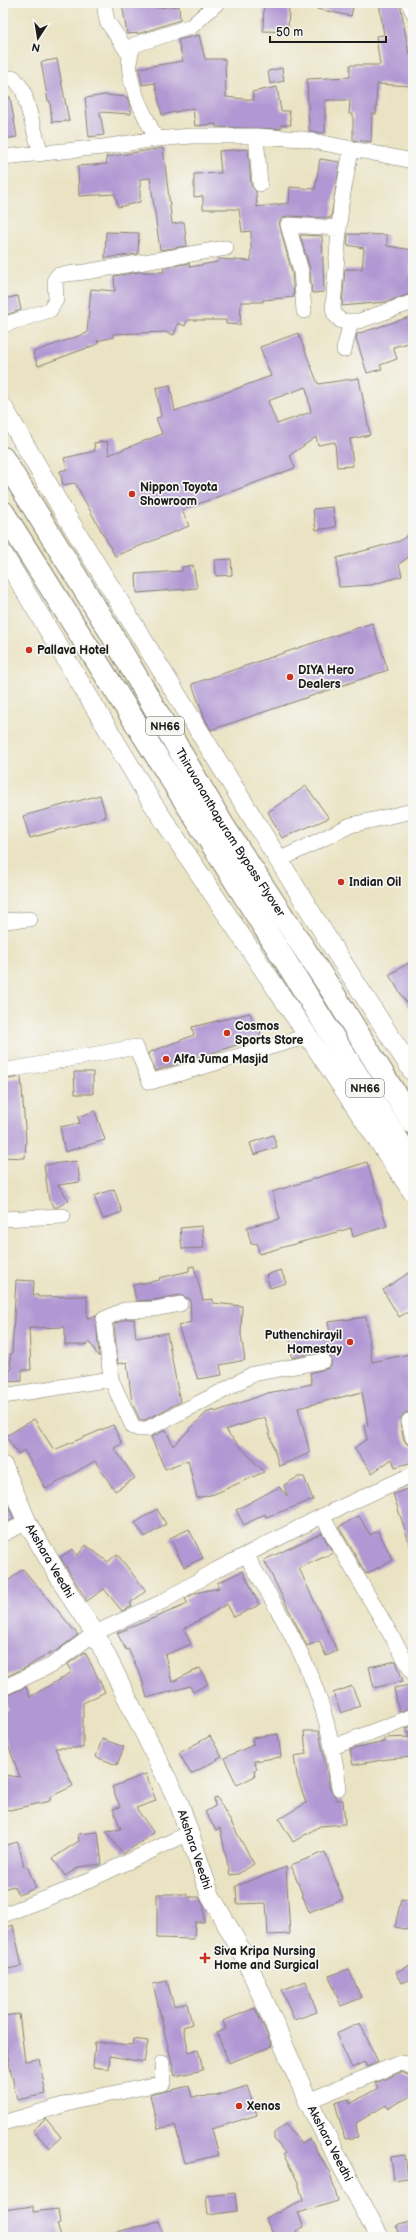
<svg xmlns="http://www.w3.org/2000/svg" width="416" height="2240" font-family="'Balsamiq Sans',sans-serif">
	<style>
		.building { fill: #b197d3; fill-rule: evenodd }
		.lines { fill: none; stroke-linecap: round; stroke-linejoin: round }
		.minor-casing { stroke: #838070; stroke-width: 16 }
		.tertiary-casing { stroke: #838070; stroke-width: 20 }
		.trunk-casing { stroke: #838070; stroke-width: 24 }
		.minor { stroke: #fff; stroke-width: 15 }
		.tertiary { stroke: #fff; stroke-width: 19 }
		.trunk { stroke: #fff; stroke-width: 22 }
		.poi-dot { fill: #c8321e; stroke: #f6f6f2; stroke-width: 1.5 }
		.labels { text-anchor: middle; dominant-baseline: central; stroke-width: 3.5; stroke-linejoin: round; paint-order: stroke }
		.shield { fill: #f6f6f2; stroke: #5d5d5c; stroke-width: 1 }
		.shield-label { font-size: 11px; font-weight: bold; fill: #1c1c1c }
		.poi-label { font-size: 12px; font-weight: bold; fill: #1c1c1c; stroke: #f6f6f2; text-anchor: start }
		.street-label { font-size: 12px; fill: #1c1c1c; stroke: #f6f6f2 }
	</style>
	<rect width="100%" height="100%" fill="#f6f6f2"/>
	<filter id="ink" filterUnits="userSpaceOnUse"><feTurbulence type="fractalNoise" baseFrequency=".025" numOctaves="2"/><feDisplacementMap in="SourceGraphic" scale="8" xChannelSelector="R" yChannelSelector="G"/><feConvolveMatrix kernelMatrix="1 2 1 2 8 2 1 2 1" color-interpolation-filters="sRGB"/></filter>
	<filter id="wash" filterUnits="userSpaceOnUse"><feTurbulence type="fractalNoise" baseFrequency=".012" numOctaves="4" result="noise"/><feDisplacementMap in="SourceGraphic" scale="16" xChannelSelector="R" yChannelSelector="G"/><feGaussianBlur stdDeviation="0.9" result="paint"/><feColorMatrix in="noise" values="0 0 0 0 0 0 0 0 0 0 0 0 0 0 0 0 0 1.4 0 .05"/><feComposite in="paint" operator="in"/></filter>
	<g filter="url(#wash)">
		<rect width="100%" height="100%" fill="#eae3c3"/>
		<g id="blocks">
			<path class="building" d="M122,3H154L155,8L179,6L180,20L141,33L127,34Z
				M317,3H354L351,16L317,9Z
				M379,3H400L409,54L413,53V86L377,84L376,114H372L371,142L353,140V114H349L350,100H325V133L309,131L307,79L350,77V65H380L376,36L384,35Z
				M264,4L289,5L288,32L263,31Z
				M199,35L205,59H225L226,97L254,100L252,92L277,87L281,111H289L291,125H281V129L216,127V124L195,126L193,108L162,115L155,83L142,85L139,68L183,61L178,40Z
				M57,59L69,121L52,122L50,101H48L41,62Z
				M282,68L284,81L270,84L268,71Z
				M105,95L127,97L131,108V114L100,112L104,135L89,137L85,98Z
				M3,97H10L17,137L3,139Z
				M163,148L172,224L184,222L187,246L160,250L150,178L140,179V202L118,207L115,194L79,196L78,166L107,164L106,157Z
				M248,149L251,185L256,192L257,207L289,203L290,187L315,189L320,159L340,162L331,218L288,216L281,219L279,223L292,273L294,297L263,300V302H241L240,325L226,324V320H187L185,326L178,323L174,335L165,332L113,334L114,337L97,341L98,344L38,366L33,352L87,333L91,289L115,291L114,276L138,272H164L163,268L189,263L190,267L217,262L218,259L251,261V231L242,232L239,209H203V196L194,197V174L221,173L219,151Z
				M106,232L139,233L138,254L105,258Z
				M348,234L387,235V246L413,250L410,273H413V293L386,302L342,306L345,269H362L364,248L347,245Z
				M300,235L322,236L324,292L312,293L310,269Z
				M18,296L21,310L3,316V299Z
				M413,316V342L393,347L397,359L380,365L382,369L367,373L356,338L357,334Z
				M298,333L318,384L359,378L370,435L350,439L353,466L337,467L335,442L318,445L316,437L290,455L295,468L182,510L189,526L115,556L75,483L63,485L60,471L67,469L64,458L95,451L94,443L107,441L109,455L162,434L156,418L161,417L156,388L170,385L175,411L271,376L260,347ZM306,387L311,412L277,424L268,401Z
				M333,507L336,527L316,530L313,509Z
				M413,531V554L399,564L402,576L371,585L339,587L337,558L400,541Z
				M231,559L232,575L216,576L215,560Z
				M193,565L197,588L137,593L136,574L182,571V567Z
				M372,623L388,670L211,730L204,717L192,684Z
				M306,786L329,818L282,838L268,812Z
				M100,795L106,817L30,838L23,816Z
				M413,960V1013L389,975Z
				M250,1013L255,1026L262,1028L259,1038L155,1071L148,1053L194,1035L192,1027Z
				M74,1072H93V1094H75Z
				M21,1077L26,1140L25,1158L3,1157V1126H6L3,1080Z
				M95,1111L105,1140L65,1152L60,1127L80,1123L78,1117Z
				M273,1135L277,1147L254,1155L250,1143Z
				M77,1161L80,1182L58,1185L69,1200L58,1207H54L49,1200L44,1165Z
				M367,1162L387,1226L353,1237L351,1228L259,1254L257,1243L251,1244L247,1227L280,1219L272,1192Z
				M114,1189L122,1212L103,1219L94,1196Z
				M202,1226L204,1248L182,1249L180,1228Z
				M194,1266L203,1300L213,1299V1303L242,1306L241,1335L245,1360L220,1365L222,1375L198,1379L178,1326L191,1322L190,1299L179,1295L154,1300L136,1301L133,1285L160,1280L159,1278L189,1271V1267Z
				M281,1270L286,1283L270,1288L266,1275Z
				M413,1270V1309L399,1317L383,1290Z
				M16,1280L34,1281L33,1295H38V1297L87,1296V1318L96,1316L99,1357L90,1342L85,1345H65V1327L29,1328L31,1370H22V1381L3,1382V1370H11L10,1354H12Z
				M366,1317L372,1362L413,1353V1413L407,1412L403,1414L400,1423L404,1440L407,1444L413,1447V1462L395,1467L392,1459L372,1473L354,1448L367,1439L364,1426L368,1425L362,1392L298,1408L310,1453L279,1466L265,1417L225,1430L264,1472L214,1494L197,1498L188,1460L165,1469L151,1437L166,1430L173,1446L206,1413L214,1410L215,1412L268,1393L312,1384L310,1373L329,1368L332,1364L330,1355L321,1352L292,1358L290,1339L330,1334L328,1322Z
				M126,1319H134L136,1338L167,1333L180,1402L145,1420H140L132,1403L127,1362L118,1364L114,1324Z
				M34,1419L54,1450L113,1425L122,1444L114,1448L135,1478L115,1491L95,1461L46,1489L24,1450L18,1454L6,1436Z
				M298,1477H304L313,1500L266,1517L265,1514L244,1525L236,1510L279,1487L287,1496L284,1485Z
				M413,1487V1547L411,1548L393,1494Z
				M3,1494L14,1519L3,1524Z
				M157,1509L166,1524L145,1537L135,1523Z
				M359,1516L370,1535L378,1531L393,1560L366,1574L339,1527Z
				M189,1529L203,1558L184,1567L170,1538Z
				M322,1533L333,1553L299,1568L337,1651L326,1656L319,1641L307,1646L264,1560Z
				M86,1545L108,1562L117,1554L146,1591L130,1603L132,1606L122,1611L104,1589L87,1601L60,1557L73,1549L77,1556Z
				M23,1569L78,1635L52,1654L51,1652L29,1666L3,1678V1585Z
				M243,1571L259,1605L234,1617L227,1604L184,1629L191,1644L165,1655L172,1682L200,1668L208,1684L193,1692L190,1686L147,1698L141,1676L128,1649L126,1650L117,1633L188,1604L185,1599L195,1593L219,1588L217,1583Z
				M85,1652L105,1692L83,1703V1748H55L73,1786L50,1797V1801L10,1810L3,1809V1775L20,1777L3,1731V1711L8,1709L3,1697L26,1687L30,1697L72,1672L68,1664Z
				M396,1661L403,1681L374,1688L369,1667Z
				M410,1685L413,1707L399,1712L394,1688Z
				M352,1686L360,1706L341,1713L333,1693Z
				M413,1726V1757L388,1759L353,1765L350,1750L384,1742V1738L410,1737L406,1728Z
				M304,1731H319L330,1789L337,1800H343L345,1824L320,1826L293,1842L279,1819L306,1803L297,1776L294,1756L306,1754Z
				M278,1734L281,1757L254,1761L257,1769L254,1770L255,1776L237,1785L224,1758L253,1745L252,1738Z
				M210,1736L222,1757L191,1774L179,1753Z
				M102,1739L124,1747L117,1765L96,1757Z
				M146,1774L156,1801L136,1808L154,1833L123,1854L106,1831L121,1829L113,1809L120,1807L112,1787Z
				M217,1797L254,1864L238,1874L230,1875L220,1828L216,1830L205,1812L215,1806L214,1798Z
				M98,1832L102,1864L79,1867L65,1876L53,1858L79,1841L78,1834Z
				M18,1842L24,1867L27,1866L36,1888L18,1895L14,1886L3,1889V1846Z
				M325,1852L343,1899L309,1912L291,1865Z
				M286,1867L290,1934L268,1935L266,1903L237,1904L236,1886Z
				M157,1894H187V1897H199L204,1907V1922H195L194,1939L157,1938Z
				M401,1899L413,1901V1931L395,1927Z
				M13,1925L22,1966L3,1970V1929Z
				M413,1964V1978L401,1983L396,1972Z
				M349,1969L361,1998L341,2006L329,1976Z
				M167,1981L174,2006L187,2003L192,2024L183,2027L189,2052L198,2049L203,2070L175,2076L153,1984Z
				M306,1981L317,2012L294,2020L282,1990Z
				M255,2008L272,2046L229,2063L217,2033L226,2029L223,2021Z
				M19,2014L25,2061L39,2059L46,2094L17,2100L5,2043H3V2016Z
				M360,2023L378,2062L367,2067L364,2062L352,2068L336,2034Z
				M133,2039L148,2041L144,2062L110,2056L109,2069L93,2067L95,2042L132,2045Z
				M401,2072L413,2077V2095L388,2108L386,2105L356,2123L358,2137L345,2139L335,2103L349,2099L350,2104L378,2088L375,2083Z
				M189,2086L192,2097L216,2096L247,2086L257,2115L212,2129L219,2155L185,2163L175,2125L158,2129L150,2095Z
				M46,2119L61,2137L49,2148L33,2130Z
				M286,2124L302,2144L310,2139L328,2170H329L338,2201L298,2213L304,2227L296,2231L298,2237H275L265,2218L303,2200L298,2182L283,2154L285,2153L274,2139V2133Z
				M405,2155L408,2178L394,2180L391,2157Z
				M235,2193L237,2211L208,2215L206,2196Z
				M33,2206V2212L58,2209L60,2223L57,2224L61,2237H3V2210Z
				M159,2221L164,2237H114L113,2233Z
				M413,2221V2237H399L396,2226Z"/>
		</g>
	</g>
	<g filter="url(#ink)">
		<use href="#blocks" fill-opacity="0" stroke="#838070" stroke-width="1"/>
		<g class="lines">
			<defs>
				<path id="minor" d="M104,3L107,21L129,54
					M409,3L413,12
					M3,78H14L23,90L41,154
					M256,136L260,184
					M156,139C144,112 119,74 134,45L192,26L217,3
					M351,150L341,204L333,308L335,315L341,321H359L413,302
					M3,157L103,147L156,139L192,136H256L303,139L413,161
					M304,311L301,271L288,225L339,228
					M3,325L50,310L56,300L55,279L58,275L85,272L226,248
					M344,350L351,321
					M279,860L351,825L413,811
					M3,921L30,919
					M3,1071L136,1047L150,1082L308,1036
					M3,1219L63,1216
					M111,1379L104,1319L124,1310L155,1309L180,1304
					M3,1396L111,1379L133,1427L139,1429H147L221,1392L253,1374L323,1361
					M409,1421L413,1438
					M322,1516L413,1673
					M3,1534L27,1522
					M246,1555C274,1603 304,1651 321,1704C330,1732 335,1759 339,1788
					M3,1688L52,1665L95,1633L164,1601L216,1570L322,1516L413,1474
					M333,1747L413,1716
					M3,1915L68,1890L189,1833
					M308,2101L400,2063L407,2064L413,2068
					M3,2123L77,2101L163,2083L162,2063"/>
				<g id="tertiary">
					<path d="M3,407L62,509L330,943L413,1072"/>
					<path d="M3,554L151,801L413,1193"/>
					<path id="s1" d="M3,1466L27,1522L74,1602L95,1633L179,1803L210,1895L245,1957L308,2101L379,2237"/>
				</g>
				<g id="trunk">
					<path id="s2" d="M3,458L108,628L223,825L332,991L413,1123"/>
					<path d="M3,512L413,1164"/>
				</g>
			</defs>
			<use href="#minor" class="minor-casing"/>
			<use href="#tertiary" class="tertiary-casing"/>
			<use href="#trunk" class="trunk-casing"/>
			<use href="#minor" class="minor"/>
			<use href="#tertiary" class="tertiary"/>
			<use href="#trunk" class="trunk"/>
		</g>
	</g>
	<g class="poi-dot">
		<circle cx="132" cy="494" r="4"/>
		<circle cx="29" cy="650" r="4"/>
		<circle cx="290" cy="677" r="4"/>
		<circle cx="341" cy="882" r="4"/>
		<circle cx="227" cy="1033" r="4"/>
		<circle cx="166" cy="1059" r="4"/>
		<circle cx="350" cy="1342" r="4"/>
		<path d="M203 1952h4v4h4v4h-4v4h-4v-4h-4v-4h4z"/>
		<circle cx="239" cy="2106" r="4"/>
	</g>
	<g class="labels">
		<g class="shield">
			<rect x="146" y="717" width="38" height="18" rx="3"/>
			<rect x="346" y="1079" width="38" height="18" rx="3"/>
		</g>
		<g class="shield-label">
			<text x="165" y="726">NH66</text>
			<text x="365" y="1088">NH66</text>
		</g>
		<g class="poi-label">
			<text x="140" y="487">Nippon Toyota<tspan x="140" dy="14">Showroom</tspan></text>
			<text x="37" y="650">Pallava Hotel</text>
			<text x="298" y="670">DIYA Hero<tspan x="298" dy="14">Dealers</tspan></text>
			<text x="349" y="882">Indian Oil</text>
			<text x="235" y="1026">Cosmos<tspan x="235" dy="14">Sports Store</tspan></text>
			<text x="174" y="1059">Alfa Juma Masjid</text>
			<text x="342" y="1335" text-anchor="end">Puthenchirayil<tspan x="342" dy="14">Homestay</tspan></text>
			<text x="214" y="1951">Siva Kripa Nursing<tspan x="214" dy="14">Home and Surgical</tspan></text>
			<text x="247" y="2106">Xenos</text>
		</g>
		<g class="street-label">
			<text stroke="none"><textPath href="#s2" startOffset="438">Thiruvananthapuram Bypass Flyover</textPath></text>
			<text stroke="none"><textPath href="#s1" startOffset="106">Akshara Veedhi</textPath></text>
			<text stroke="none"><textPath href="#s1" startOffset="430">Akshara Veedhi</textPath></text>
			<text stroke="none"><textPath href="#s1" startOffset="754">Akshara Veedhi</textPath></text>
		</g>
	</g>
	<rect width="416" height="2240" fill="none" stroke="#f6f6f2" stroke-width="16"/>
	<g transform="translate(38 38) rotate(192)" stroke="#f6f6f2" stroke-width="3" paint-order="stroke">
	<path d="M0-3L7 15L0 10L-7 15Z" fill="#1c1c1c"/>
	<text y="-6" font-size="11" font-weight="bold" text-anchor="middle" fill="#1c1c1c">N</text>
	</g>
	<path d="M270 36v6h116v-6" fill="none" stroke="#1c1c1c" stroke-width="2"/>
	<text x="276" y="36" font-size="12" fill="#1c1c1c" stroke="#f6f6f2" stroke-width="3" paint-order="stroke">50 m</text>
</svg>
